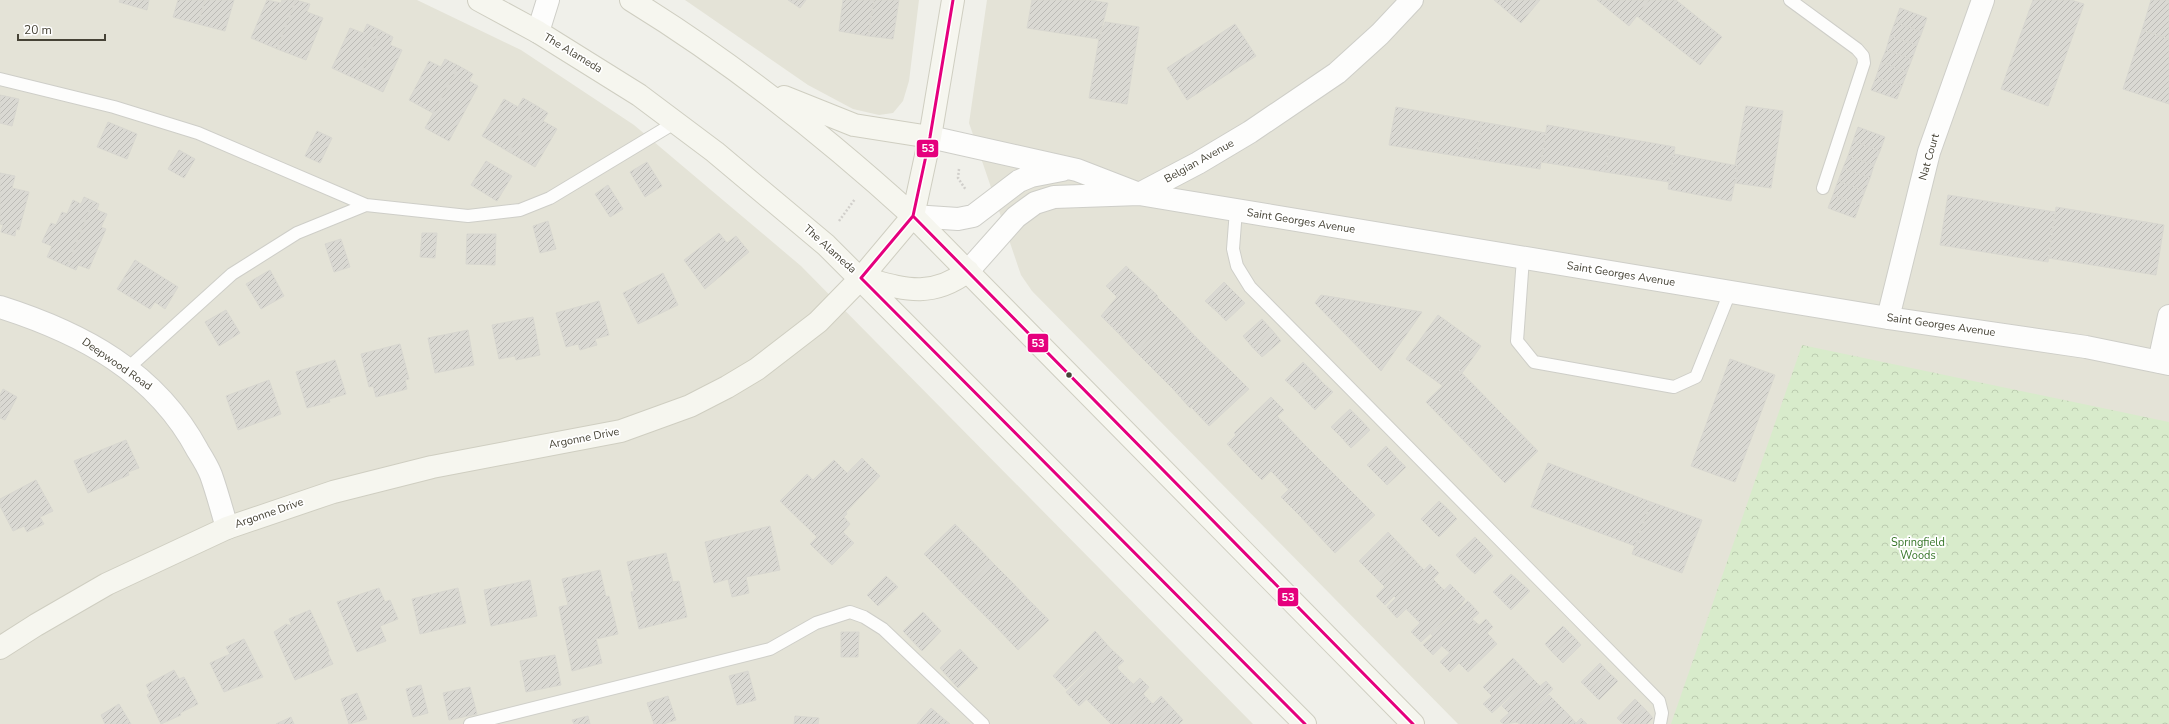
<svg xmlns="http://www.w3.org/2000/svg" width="2169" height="724" font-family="'Nunito Sans',sans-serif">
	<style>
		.residential { fill: #e4e3d7 }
		.forest { fill: url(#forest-crowns) }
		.building { fill: url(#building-hatch); stroke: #d8d7d0 }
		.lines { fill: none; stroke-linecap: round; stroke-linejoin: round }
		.lane-casing { stroke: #cecec8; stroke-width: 14 }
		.street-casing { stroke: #cecec8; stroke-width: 24 }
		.secondary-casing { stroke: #cfcec1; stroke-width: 24 }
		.path { stroke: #d1cfcb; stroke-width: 2.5; stroke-dasharray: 2 2; stroke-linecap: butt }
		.lane { stroke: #fdfdfc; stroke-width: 12 }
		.street { stroke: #fdfdfc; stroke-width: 22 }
		.secondary { stroke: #f6f6ef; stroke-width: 22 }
		.bus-1-casing { stroke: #fff; stroke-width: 6 }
		.bus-1 { stroke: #e5007d; stroke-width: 3 }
		.bus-dot { fill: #464336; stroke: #fff; stroke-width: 1.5 }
		.labels { text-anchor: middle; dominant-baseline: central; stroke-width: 3.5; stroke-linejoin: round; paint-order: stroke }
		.street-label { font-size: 11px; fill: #464336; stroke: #fff }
		.park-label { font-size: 11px; fill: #38772a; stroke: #fff }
		.line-badge { stroke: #fff; stroke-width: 1.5 }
		.badge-label { font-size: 11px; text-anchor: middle; font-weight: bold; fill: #fff }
	</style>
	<defs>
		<pattern id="forest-crowns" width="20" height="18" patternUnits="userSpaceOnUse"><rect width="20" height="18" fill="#d8ebcb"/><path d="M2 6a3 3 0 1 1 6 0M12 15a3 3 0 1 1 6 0" fill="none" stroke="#bbcbaf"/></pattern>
		<pattern id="building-hatch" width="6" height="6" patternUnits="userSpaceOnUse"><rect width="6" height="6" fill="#dad9d3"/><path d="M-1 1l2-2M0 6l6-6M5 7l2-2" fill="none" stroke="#bcbbb6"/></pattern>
	</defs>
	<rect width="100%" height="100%" fill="#f0f0ea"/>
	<path class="residential" d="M0,0H417L521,50L634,125L801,266L1253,724H0Z
		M685,0H919L909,81L903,101L893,113L879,115L853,109L808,85Z
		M987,0H2169V724H1458L1032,291L1021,275L969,123Z"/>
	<path class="forest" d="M1802,345L2169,422V724H1671Z"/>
	<path class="building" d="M120,0H149L147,10L119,2Z
		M178,0H205L198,24L173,17Z
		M205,0H234L225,31L198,24Z
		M267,0L281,3L282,0H296L277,49L251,38Z
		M296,0L310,4L307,12L323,18L306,60L277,49Z
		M788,0H806L800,8Z
		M843,0H874L868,36L839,31Z
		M874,0H899L893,39L868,36Z
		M1032,0H1089L1108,3L1099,39L1027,28Z
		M1494,0H1540L1521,23Z
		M1597,0H1649L1629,26Z
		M1649,0H1676L1722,37L1700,65L1637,16Z
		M2033,0H2071L2084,4L2048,106L2001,89Z
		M2151,0H2169V39L2142,30Z
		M1900,8L1927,18L1922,32L1895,22Z
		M1105,22L1139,27L1127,104L1089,98L1099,39Z
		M1895,22L1922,32L1917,45L1890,36Z
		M367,24L380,30L358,80L332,68L350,28L363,33Z
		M1235,24L1256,56L1187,100L1167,68Z
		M380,30L393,37L390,45L402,50L383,92L358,80Z
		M2142,30L2169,39V104L2123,89Z
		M1890,36L1917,45L1912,59L1886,50Z
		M1886,50L1912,59L1907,72L1881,62Z
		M445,59L459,66L433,113L409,100L429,61L441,67Z
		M1881,62L1907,72L1902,86L1876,77Z
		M459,66L473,74L469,81L478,86L449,141L425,128Z
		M1876,77L1902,86L1897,99L1871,90Z
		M0,95L19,99L12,126L0,123Z
		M523,98L537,106L509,152L482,136L504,99L518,107Z
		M537,106L548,113L543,121L557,129L535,167L509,152Z
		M1746,106L1783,111L1771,188L1735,183L1738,166L1735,165Z
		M1396,107L1482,122L1476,159L1389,145Z
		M108,122L137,134L127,159L97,147Z
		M1482,122L1546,133L1540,169L1476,159Z
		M1547,125L1611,136L1605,172L1541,162Z
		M1858,127L1885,137L1880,151L1853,141Z
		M317,131L332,138L320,163L305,156Z
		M1611,136L1675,147L1669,182L1605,172Z
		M1853,141L1880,151L1874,165L1848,156Z
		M179,150L195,159L184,178L168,169Z
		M1674,154L1738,166L1731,201L1668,189Z
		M1848,156L1874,165L1870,178L1843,168Z
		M486,161L512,176L497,201L471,185Z
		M647,162L662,186L645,197L630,172Z
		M1843,168L1870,178L1865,191L1838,181Z
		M0,173L15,176L12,188L29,192L19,230L16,229L15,236L1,232L3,225L0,224Z
		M1838,181L1865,191L1860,204L1833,195Z
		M608,185L623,209L610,217L595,194Z
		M1833,195L1860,204L1855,218L1828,208Z
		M1948,195L2055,212L2048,262L1940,245Z
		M84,197L93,201L67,266L47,257L52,246L42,242L51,223L56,225L62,212L67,214L73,200L81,204Z
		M93,201L99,204L97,210L107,214L101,227L106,229L89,269L78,265L76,270L67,266Z
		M2056,207L2164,225L2156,275L2048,258Z
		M548,221L556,249L540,253L533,226Z
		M422,233H437L435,258L420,257Z
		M719,233L727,243L736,236L749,252L705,289L684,260Z
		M467,234H496L495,265L466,264Z
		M341,239L350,267L334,272L325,244Z
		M135,260L178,287L165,309L155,302L150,309L117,289Z
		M1126,266L1158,296L1119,334L1101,316L1117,297L1106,286Z
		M270,270L284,296L261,309L246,284Z
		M663,273L678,305L638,324L623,293Z
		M1224,282L1235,293L1216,311L1205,301Z
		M1235,293L1245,303L1226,321L1216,311Z
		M1321,295L1422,312L1381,371L1315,303Z
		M1157,297L1175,315L1136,352L1119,334Z
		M599,301L609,335L595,339L597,345L580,350L578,344L566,347L556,313Z
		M226,310L240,333L219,346L205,322Z
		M1175,315L1193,334L1155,371L1136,352Z
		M1438,315L1481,346L1462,373L1459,370L1443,386L1406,359Z
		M533,317L540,355L516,360L515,356L499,359L492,325Z
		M1262,319L1272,330L1253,348L1243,336Z
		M468,330L474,365L435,373L428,338Z
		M1272,330L1281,341L1262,357L1253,348Z
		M1193,334L1211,352L1173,389L1155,371Z
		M400,344L409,379L405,380L407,389L376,397L373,386L369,387L361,354Z
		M1211,352L1230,370L1190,408L1173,389Z
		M1730,359L1775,375L1735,482L1691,466Z
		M335,360L346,394L329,399L330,402L307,408L296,372Z
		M1303,362L1313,372L1296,390L1285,380Z
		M1230,370L1249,389L1209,426L1192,408Z
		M1459,370L1538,451L1505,483L1426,402Z
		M1313,372L1323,383L1306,401L1296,390Z
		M269,380L281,414L238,430L226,396Z
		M1323,383L1333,392L1315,410L1306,401Z
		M3,389L17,397L5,420L0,418V395Z
		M1271,397L1284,410L1277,416L1284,423L1244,462L1227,444L1236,435L1234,433Z
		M1350,409L1360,419L1341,437L1331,427Z
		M1360,419L1370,430L1351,448L1341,437Z
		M1284,423L1301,441L1262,480L1244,462Z
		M126,440L139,468L128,472L129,475L88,493L74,461Z
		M1301,441L1319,459L1288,489L1271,471Z
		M1386,446L1396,457L1377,475L1367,465Z
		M1396,457L1406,467L1387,485L1377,475Z
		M862,458L880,476L846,512L847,514L844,517L850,524L843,532L854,543L832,565L810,544L817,537L780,501L807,474L813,480L834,460L847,473Z
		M1319,459L1337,477L1299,515L1281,497Z
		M1548,463L1651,502L1635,546L1531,507Z
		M1337,477L1355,495L1316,533L1299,515Z
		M36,480L53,511L40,517L44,524L27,532L24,526L13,531L0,506V499Z
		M1355,495L1375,515L1335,553L1316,533Z
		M1439,501L1448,509L1430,528L1421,519Z
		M1651,502L1702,520L1682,573L1632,554Z
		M1448,509L1457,519L1439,537L1430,528Z
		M955,524L974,543L943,573L924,554Z
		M770,526L780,570L746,577L749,593L732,597L728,579L714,583L705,542Z
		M1388,532L1406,551L1377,579L1359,561Z
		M1475,537L1484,546L1465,565L1456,555Z
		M974,543L992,562L961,592L943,573Z
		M1484,546L1493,556L1475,574L1465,565Z
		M1406,551L1424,570L1396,598L1394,596L1385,605L1376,596L1385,587L1377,579Z
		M666,553L673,582L679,581L687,617L639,629L631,592L634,591L627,562Z
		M992,562L1011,581L980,611L961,592Z
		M1430,564L1439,573L1433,579L1442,588L1413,616L1406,609L1397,618L1387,607Z
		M600,570L606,597L609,596L618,634L596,639L602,663L572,671L559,607L568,605L562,579Z
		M1511,574L1521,583L1502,601L1493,592Z
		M886,576L898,587L878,606L867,595Z
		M530,580L537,616L491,626L484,590Z
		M1011,581L1028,599L998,629L980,611Z
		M1521,583L1530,591L1511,610L1502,601Z
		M1450,584L1465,599L1460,606L1421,642L1411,632L1420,623L1413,616L1442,588L1444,590Z
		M379,588L385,602L390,600L398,619L380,626L386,641L357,652L337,602Z
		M458,588L466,623L420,634L412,599Z
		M1028,599L1049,620L1018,650L998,629Z
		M1468,601L1479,613L1472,619L1479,625L1450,653L1442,646L1433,655L1423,645L1433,636L1431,634Z
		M310,610L329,651H327L333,664L295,680L274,632L286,624L292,626L289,619Z
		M923,612L941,631L922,651L903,631Z
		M1486,619L1493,627L1487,633L1497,644L1468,672L1459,663L1450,672L1440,662Z
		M1563,626L1572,635L1554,654L1545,644Z
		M1095,631L1110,648L1066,689L1053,676Z
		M841,632H859L858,657H841Z
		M1572,635L1581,645L1563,663L1554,654Z
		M244,639L263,677L224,692L210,663L230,654L226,647Z
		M1110,648L1124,661L1117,667L1118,669L1079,706L1066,692Z
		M960,649L978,668L958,688L940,668Z
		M555,655L561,685L526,692L520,661Z
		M1513,658L1531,677L1492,713L1483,704L1492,696L1483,687Z
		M1600,663L1608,672L1590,691L1581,682Z
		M1118,669L1133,684L1102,715L1087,700Z
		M174,670L179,679L184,677L198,704L180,713L181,715L161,724L147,695L150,693L146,685Z
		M748,671L756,700L737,705L729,676Z
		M1608,672L1618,681L1599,700L1590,691Z
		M1531,677L1540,686L1546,681L1553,689L1519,724L1518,722L1503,724L1500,721L1509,713L1502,706Z
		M1140,678L1149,687L1143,694L1149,700L1124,724H1111L1102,715Z
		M421,685L428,713L413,717L406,689Z
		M470,687L477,714L449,720L443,693Z
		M357,693L367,719L349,724L341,699Z
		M1549,695L1567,713L1556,724H1519Z
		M668,696L676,720L663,724H654L647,703Z
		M1161,696L1171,707L1153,724H1124L1149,700L1153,704Z
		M1635,699L1644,708L1629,724H1623L1617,718Z
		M119,704L131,724H105L101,715Z
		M1171,707L1183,720L1179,724H1153Z
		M931,708L950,724H917Z
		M1644,708L1653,718L1647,724H1629Z
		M1567,713L1576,723L1581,718L1587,724H1556Z
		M588,716L590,724H574L572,720Z
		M795,716L819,718L818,724H794Z
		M291,717L294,724H276Z"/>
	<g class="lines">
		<defs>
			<path id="lane" d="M1790,0L1857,49L1863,56L1864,63L1823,188
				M0,79L114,107L198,133L366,205L468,216L520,210L550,198L676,122
				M1236,210L1233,249L1237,266L1250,287L1659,701L1662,713L1660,724
				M1523,258L1517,341L1534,362L1674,387L1696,377L1730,292
				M127,369L232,274L297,233L366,205
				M470,724L770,649L816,623L850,612L864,617L883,629L983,724"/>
			<path id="street" d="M538,32L548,0
				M930,137L1077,170L1139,194L1888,318L2086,347L2169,364
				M913,216L958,219L973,216L1019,181L1031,176L1062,170
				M968,271L1016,217L1035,203L1054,197L1139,194L1198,163L1250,132L1337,73L1380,34L1412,0
				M0,307C82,333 156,372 198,451C203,459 208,467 211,475C217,492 222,510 227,528
				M1888,318L1929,152L1983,0
				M2159,362L2169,316"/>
			<path id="secondary" d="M479,0L538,32L639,95L715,152L826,245L1305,724
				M631,0C732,62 825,136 913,216L1413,724
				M784,97L854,125L930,137
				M862,278C904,289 931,299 968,271
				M0,648L36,625L107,584L227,528L333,492L432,467L621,431L690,406L727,387L757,369L818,322L861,278L913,216L930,137L953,0"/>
		</defs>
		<use href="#lane" class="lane-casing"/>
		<use href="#street" class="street-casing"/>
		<use href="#secondary" class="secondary-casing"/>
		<path class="path" d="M959,169L958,178L966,190
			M839,221L855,199"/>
		<use href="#lane" class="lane"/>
		<use href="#street" class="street"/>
		<use href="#secondary" class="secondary"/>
		<defs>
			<path id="bus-1" d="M913,216L1413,724
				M861,278L1305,724
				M861,278L913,216L930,137L953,0"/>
		</defs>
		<use href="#bus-1" class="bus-1-casing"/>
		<use href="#bus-1" class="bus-1"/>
	</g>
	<circle class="bus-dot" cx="1069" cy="375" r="3.5"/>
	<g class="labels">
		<g class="street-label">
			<text transform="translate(573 53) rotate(31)">The Alameda</text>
			<text transform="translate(1929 157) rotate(-74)">Nat Court</text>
			<text transform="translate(1199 161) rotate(-29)">Belgian Avenue</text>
			<text transform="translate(1301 221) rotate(9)">Saint Georges Avenue</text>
			<text transform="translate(830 249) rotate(42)">The Alameda</text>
			<text transform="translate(1621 274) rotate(9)">Saint Georges Avenue</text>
			<text transform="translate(1941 325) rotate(8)">Saint Georges Avenue</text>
			<text transform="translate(117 364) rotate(35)">Deepwood Road</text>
			<text transform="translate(584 438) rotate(-11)">Argonne Drive</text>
			<text transform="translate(269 513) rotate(-19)">Argonne Drive</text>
		</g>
		<g class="park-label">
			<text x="1918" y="542">Springfield<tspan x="1918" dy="13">Woods</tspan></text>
		</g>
	</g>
	<g class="line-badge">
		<rect x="916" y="139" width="23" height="19" rx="4" fill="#e5007d"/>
		<rect x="1027" y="333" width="22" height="20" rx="4" fill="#e5007d"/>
		<rect x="1277" y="587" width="22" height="20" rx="4" fill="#e5007d"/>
	</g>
	<g class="badge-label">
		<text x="928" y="152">53</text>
		<text x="1038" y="347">53</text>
		<text x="1288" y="601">53</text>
	</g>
	<path d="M18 34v6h87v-6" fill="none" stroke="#464336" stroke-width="2"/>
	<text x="24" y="34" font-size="12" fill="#464336" stroke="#ffffff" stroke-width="3" paint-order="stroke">20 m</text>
</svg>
